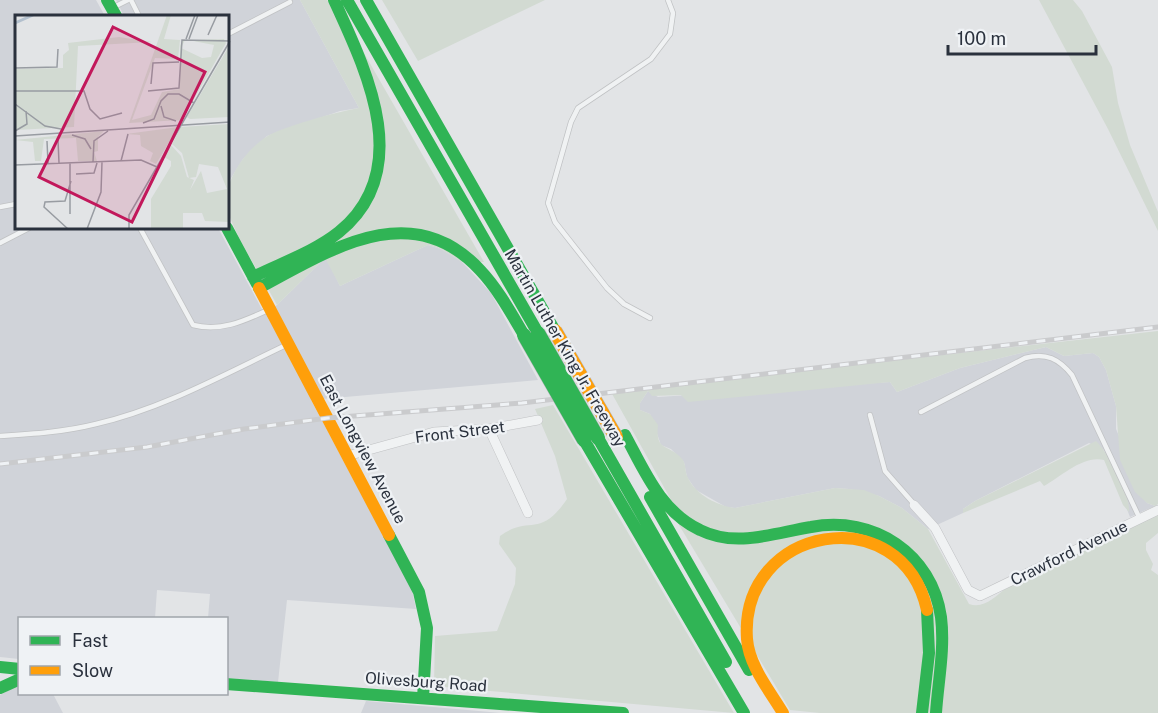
<svg xmlns="http://www.w3.org/2000/svg" width="1158" height="713" font-family="'Public Sans',sans-serif">
	<style>
		.built { fill: #d0d3d9 }
		.green { fill: #d2dad2 }
		.lines { fill: none; stroke-linecap: round; stroke-linejoin: round }
		.lane-casing { stroke: #c0c2c4; stroke-width: 6 }
		.street-casing { stroke: #c0c2c4; stroke-width: 10 }
		.lane { stroke: #f0f2f3; stroke-width: 4.5 }
		.street { stroke: #f0f2f3; stroke-width: 9 }
		.fast { stroke: #30b455; stroke-width: 12 }
		.slow { stroke: #ff9f0a; stroke-width: 12 }
		.rail-casing { stroke: #cacbcd; stroke-width: 5 }
		.rail { stroke: #eff2f5; stroke-width: 3; stroke-dasharray: 9; stroke-linecap: butt }
		.fast-bridge-casing { stroke: #b4b7ba; stroke-width: 15; stroke-linecap: butt }
		.slow-bridge-casing { stroke: #b4b7ba; stroke-width: 15; stroke-linecap: butt }
		.fast-bridge { stroke: #30b455; stroke-width: 14 }
		.slow-bridge { stroke: #ff9f0a; stroke-width: 14 }
		.labels { text-anchor: middle; dominant-baseline: central; stroke-width: 4.5; stroke-linejoin: round; paint-order: stroke }
		.street-label { font-size: 16px; fill: #2a313d; stroke: #eff2f5 }
		.inset-river { fill: none; stroke: #b3c0ce; stroke-width: 3 }
		.inset-road { fill: none; stroke: #989ca2; stroke-width: 1.5 }
		.view { fill: #c2185b; fill-opacity: 0.15; stroke: #c2185b; stroke-width: 3 }
		.inset-edge { fill: none; stroke: #2a313d; stroke-width: 3 }
	</style>
	<rect width="100%" height="100%" fill="#e2e4e6"/>
	<path class="built" d="M0,0H96L105,16H16V228H218L264,313L277,305L326,257L340,286L428,245L441,249L462,262L491,293L538,380L311,400L412,590L416,609L287,600L278,682L227,678L226,618H208L210,594L157,590L155,618H20L19,659L0,657Z
		M116,0H300L359,108L340,111L267,136L243,159L228,183V16H124Z
		M1046,347L1064,356L1093,353L1099,357L1106,370L1116,406V429L1147,503L1155,506L1130,517L1104,450L1089,443L975,501L963,509V513L928,529L902,508L879,496L849,489L835,488L735,508L726,507L696,490L687,477L684,462L671,449L661,445L650,414L640,410V403L648,391L658,397L890,382L897,392L960,368Z
		M19,685L20,694H53L63,713H0V695Z
		M366,701L501,713H361Z"/>
	<path class="green" d="M300,0H327L360,46L484,262H462L441,249L428,245L340,286L325,258L277,305C262,277 240,244 229,215C219,187 243,152 266,137C281,127 340,111 359,108Z
		M382,0H545L418,61Z
		M1039,0H1073L1082,11L1112,67L1118,103L1130,145L1158,212V231L1108,129Z
		M1158,331V504L1155,506L1147,503L1135,492L1120,460L1116,406L1106,370L1099,357L1093,353L1064,356L1046,347L960,368L897,392L890,382L688,402L681,395L652,396L648,391L640,403V410L650,414L658,425C655,453 669,443 683,460C686,465 685,473 688,478C696,495 718,506 735,508L835,488L864,490L879,496L902,508L928,529L969,604C984,609 995,597 1005,589L1158,514V533L1146,543V550L1153,564L1151,570L1158,575V713H820L790,710L679,525L670,498L611,392Z
		M553,405L734,713L434,686L435,636L497,631L515,584L516,568L499,544L500,536C530,514 539,540 567,499L555,456L535,409Z
		M1096,441C1108,452 1131,496 1129,512L1123,505L1104,460C1083,455 1062,476 1044,486L1040,481L963,513V509L975,501Z"/>
	<g class="lines">
		<defs>
			<path id="lane" d="M131,0L139,16
				M114,7L128,0
				M228,34L290,2
				M0,207L16,204
				M140,228L193,325C221,332 244,321 268,310
				M0,243L29,228
				M650,318L624,304L607,288L555,222L548,203L571,122L578,108L651,59L670,34L673,13L668,0
				M921,412L1025,358C1046,352 1059,359 1072,375L1140,519
				M870,415L885,471L914,504
				M0,436C32,434 64,432 96,424C162,409 225,374 286,345"/>
			<path id="street" d="M489,429L528,513
				M347,456L434,432L489,429L538,420
				M914,505L935,528L968,590L980,596L1158,510"/>
		</defs>
		<use href="#lane" class="lane-casing"/>
		<use href="#street" class="street-casing"/>
		<use href="#lane" class="lane"/>
		<use href="#street" class="street"/>
		<path class="fast" d="M107,0L116,16
			M347,0L538,333
			M366,0L555,331
			M227,228L257,284
			M253,277C281,263 314,252 339,232C415,170 367,72 334,0
			M259,288C330,250 412,196 480,270C498,289 511,313 524,335
			M625,435C644,470 661,512 700,530C736,548 774,533 811,527C874,515 932,554 941,617C945,649 938,682 936,713
			M598,438L726,662
			M584,440L744,713
			M650,497L749,670
			M389,535L419,592L427,628L423,698
			M0,667L20,669
			M226,684L623,713
			M0,688L20,679
			M922,713L929,653L927,610"/>
		<path class="slow" d="M259,288L389,535
			M783,713C770,691 749,666 747,639C739,525 902,497 927,610"/>
		<defs>
			<path id="rail" d="M0,464L147,447L244,429L328,418L522,403L1158,327"/>
		</defs>
		<use href="#rail" class="rail-casing"/>
		<use href="#rail" class="rail"/>
		<defs>
			<path id="fast-bridge" d="M538,333L598,438
				M524,335L584,440"/>
			<path id="slow-bridge" d="M555,331L616,437"/>
		</defs>
		<use href="#fast-bridge" class="fast-bridge-casing"/>
		<use href="#slow-bridge" class="slow-bridge-casing"/>
		<use href="#fast-bridge" class="fast-bridge"/>
		<use href="#slow-bridge" class="slow-bridge"/>
	</g>
	<g class="labels">
		<g class="street-label">
			<text transform="translate(565 348) rotate(60)">Martin Luther King Jr. Freeway</text>
			<text transform="translate(460 432) rotate(-7)">Front Street</text>
			<text transform="translate(363 449) rotate(62)">East Longview Avenue</text>
			<text transform="translate(1069 553) rotate(-26)">Crawford Avenue</text>
			<text transform="translate(426 682) rotate(4)">Olivesburg Road</text>
		</g>
	</g>
	<g transform="translate(15 15)">
		<rect width="214" height="214" fill="#e2e4e6"/>
		<path d="M152,0H156L149,24L165,25L163,44L140,43L117,105L136,100L147,77L165,74V31L167,26L170,25L166,33L187,43L196,42L199,30L173,25L209,24L211,28L167,105L114,108ZM104,22L137,27L63,31L59,112L0,115V54L48,53V40L54,35L53,28ZM213,33L214,102L175,104L172,102ZM214,109V207L190,206L187,198H168V214H136V184L156,151V146L149,142L156,130L166,141L172,162L179,165L175,175L186,156L192,178L212,174L203,152L184,149L181,162L174,163L167,138L157,129L166,112ZM163,112L141,149L135,146L138,138L126,131L125,120L111,119ZM89,116L83,122V136L79,137L82,146H63L61,123L29,124L26,146H20L18,127L0,125Z" fill="#d2dad2"/>
		<path class="inset-river" d="M0,8L18,0"/>
		<path class="inset-road" d="M193,20L202,0M171,24L180,0M174,24L183,0M0,53L42,52L43,34M136,69L138,48L164,47M0,76H69L75,94L85,104L107,98M133,76L164,73L167,25L215,26M0,89L30,111L46,114M146,91L149,102L161,106M128,108L139,104L146,86L153,79H164L179,88M0,116L12,109L11,96M57,120L70,124L76,134M0,121L215,107M43,125L44,148M32,126L33,148M106,146L113,119M78,147L79,126L93,116M0,150L126,145L142,152M61,159L79,158L82,148M55,199V148M53,214L29,192L30,187L50,186L56,166M72,214L86,177L87,147M114,214V200L215,26"/>
		<path class="view" d="M98,12L190,57L117,207L24,162Z"/>
		<rect width="214" height="214" class="inset-edge"/>
	</g>
	<rect x="18" y="617" width="210" height="78" fill="#eff2f5" stroke="#a0a5ab" stroke-width="1.5"/>
	<rect x="30" y="636" width="30" height="9" fill="#30b455" stroke="#a0a5ab" stroke-width="1.5"/>
	<text x="72" y="647" font-size="18" fill="#2a313d">Fast</text>
	<rect x="30" y="666" width="30" height="9" fill="#ff9f0a" stroke="#a0a5ab" stroke-width="1.5"/>
	<text x="72" y="677" font-size="18" fill="#2a313d">Slow</text>
	<path d="M948 45v9h148v-9" fill="none" stroke="#2a313d" stroke-width="3"/>
	<text x="957" y="45" font-size="18" fill="#2a313d" stroke="#eff2f5" stroke-width="4.5" paint-order="stroke">100 m</text>
</svg>
